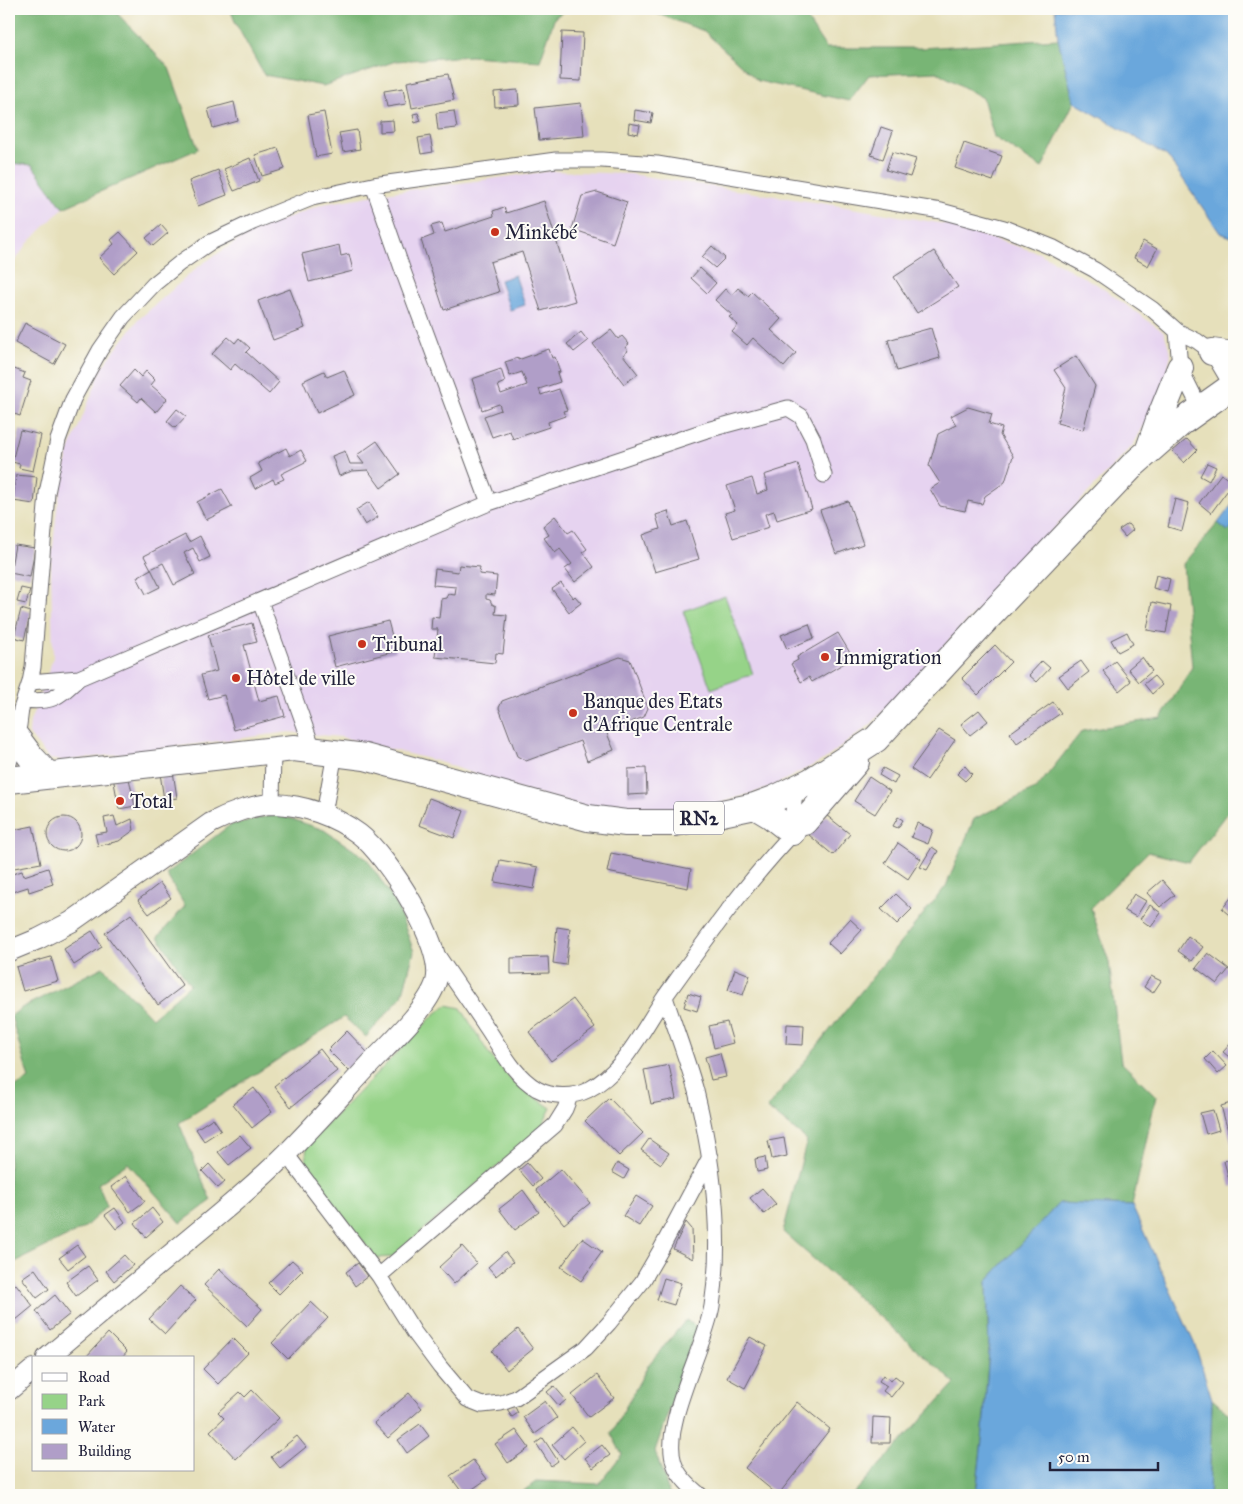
<svg xmlns="http://www.w3.org/2000/svg" width="1243" height="1504" font-family="'IM FELL Great Primer',serif">
	<style>
		.built { fill: #e6d3f0 }
		.green { fill: #96d388; stroke: #5c7a62 }
		.forest { fill: #78b574; stroke: #4d6c58 }
		.water { fill: #6ba7dc; stroke: #46648c }
		.building { fill: #b09ec8 }
		.lines { fill: none; stroke-linecap: round; stroke-linejoin: round }
		.minor-casing { stroke: #676468; stroke-width: 17 }
		.tertiary-casing { stroke: #676468; stroke-width: 22 }
		.trunk-casing { stroke: #676468; stroke-width: 28 }
		.minor { stroke: #fff; stroke-width: 15 }
		.tertiary { stroke: #fff; stroke-width: 20 }
		.trunk { stroke: #fff; stroke-width: 26 }
		.poi-dot { fill: #c8321e; stroke: #fdfcf7; stroke-width: 2 }
		.labels { text-anchor: middle; dominant-baseline: central; stroke-width: 4; stroke-linejoin: round; paint-order: stroke }
		.shield { fill: #fdfcf7; stroke: #646373; stroke-width: 1 }
		.shield-label { font-size: 19px; font-weight: bold; fill: #22223b }
		.poi-label { font-size: 20px; fill: #22223b; stroke: #fdfcf7; text-anchor: start }
	</style>
	<rect width="100%" height="100%" fill="#fdfcf7"/>
	<filter id="ink" filterUnits="userSpaceOnUse"><feTurbulence type="fractalNoise" baseFrequency=".02" numOctaves="2"/><feDisplacementMap in="SourceGraphic" scale="10" xChannelSelector="R" yChannelSelector="G"/><feConvolveMatrix kernelMatrix="1 2 1 2 8 2 1 2 1" color-interpolation-filters="sRGB"/></filter>
	<filter id="wash" filterUnits="userSpaceOnUse"><feTurbulence type="fractalNoise" baseFrequency=".0096" numOctaves="4" result="noise"/><feDisplacementMap in="SourceGraphic" scale="20" xChannelSelector="R" yChannelSelector="G"/><feGaussianBlur stdDeviation="1.12" result="paint"/><feColorMatrix in="noise" values="0 0 0 0 0 0 0 0 0 0 0 0 0 0 0 0 0 1.4 0 .05"/><feComposite in="paint" operator="in"/></filter>
	<g filter="url(#wash)">
		<rect width="100%" height="100%" fill="#e6e0bb"/>
		<path class="built" d="M9,163L32,165L63,208L28,243L9,269Z
			M550,171L630,174L840,206L945,224L1039,253L1098,285L1164,332L1171,355L1160,397L1133,445L998,588L872,723L825,759L769,788L712,805L651,811L593,809L521,790L437,761L341,737L289,732L64,761L49,759L29,734L30,722L53,659L51,565L57,509L68,453L103,366L138,320L199,266L251,232L323,204L392,192Z"/>
		<path class="green" d="M725,596L753,674L711,689L683,611Z
			M447,1005L461,1008L489,1054L514,1083L551,1108L541,1128L392,1257L376,1258L305,1166L307,1145L435,1014Z"/>
		<path class="forest" d="M9,9H61L64,10L113,9L169,68L198,149L63,208L32,165L9,163Z
			M230,9H568L555,17L540,61L471,56L396,61L323,86L264,75L236,24Z
			M644,9H800L826,48H922L1058,39L1074,102L1042,168L994,137L983,98L937,72L869,75L849,101L758,81L704,31Z
			M1218,523L1228,531L1234,525V743L1231,749L1234,769V804L1189,862L1148,852L1091,908L1109,962L1121,1062L1156,1096L1132,1206L1059,1203L987,1281L989,1351L983,1430L976,1495H852L955,1383L783,1232L807,1140L767,1108L946,886L974,819L1037,788L1082,731L1161,718L1192,667L1183,564Z
			M277,814L324,830L367,859L397,905L414,952L402,996L366,1037L344,1017L179,1123L211,1201L181,1223L128,1163L98,1184L107,1206L84,1228L9,1265V1091L29,1079L11,1016L23,1007L103,967L152,1018L190,985L158,937L185,906L166,874L230,825Z
			M686,1320L697,1327L655,1451L670,1495H518L537,1481L599,1484L622,1454L611,1434L649,1364Z
			M1212,1399L1234,1418V1495H1209Z"/>
		<path class="water" d="M1055,9H1234V238L1220,233L1167,156L1074,102L1058,39Z
			M515,275L525,305L510,310L500,280Z
			M1234,502V525L1228,531L1218,523Z
			M1059,1203L1132,1206L1195,1345L1212,1399L1209,1495H976L983,1430L989,1351L987,1281Z"/>
		<g id="blocks">
			<path class="building" d="M562,32L583,33L581,81L560,80Z
				M448,74L454,100L412,108L407,82Z
				M403,88L406,104L387,107L384,91Z
				M518,90L519,105L495,107L494,92Z
				M234,102L238,121L213,128L208,109Z
				M581,103L584,136L539,140L535,108Z
				M635,110L653,113L651,123L634,120Z
				M454,111L457,128L438,130L436,113Z
				M324,112L332,154L316,157L308,115Z
				M418,113L421,121L415,123L413,114Z
				M393,120L394,131L380,132V121Z
				M629,123L640,125L638,134L628,132Z
				M881,127L893,131L883,159L871,155Z
				M357,130L360,149L343,152L339,133Z
				M430,136L433,152L421,154L418,138Z
				M964,143L1002,156L993,181L955,168Z
				M278,148L285,169L262,176L255,155Z
				M892,152L916,159L910,177L886,170Z
				M250,158L259,181L234,191L224,169Z
				M218,170L227,195L198,206L189,181Z
				M597,192L627,202L613,243L572,229L582,196Z
				M544,201L575,301L541,311L522,252L490,262L499,292L444,310L421,240L434,235L431,226L442,223L445,232L494,216L493,211L504,207L506,213Z
				M161,225L168,233L153,246L146,238Z
				M120,232L138,251L114,274L99,258L114,244L111,240Z
				M1143,241L1157,249L1148,266L1134,258Z
				M339,245L341,256L349,254L353,271L309,282L302,254Z
				M712,246L725,258L715,268L702,257Z
				M934,251L958,287L917,313L894,277Z
				M700,268L716,283L707,293L691,278Z
				M738,288L748,296L752,292L781,319L771,330L796,353L784,367L753,338L747,345L732,332L738,325L729,317L732,315L715,300L725,289L732,295Z
				M290,289L305,328L273,340L258,301Z
				M25,323L65,344L54,364L15,343Z
				M931,328L940,358L897,371L888,340Z
				M611,330L618,339L622,336L629,344L625,347L628,351L623,355L638,374L624,384L593,344Z
				M581,332L588,341L574,352L567,344Z
				M228,337L235,343L239,338L250,348L246,352L279,382L269,394L235,364L230,370L212,354Z
				M549,349L552,358L555,357L560,372L557,373L560,382L539,389L541,395L559,389L567,410L563,411L565,416L548,422L549,427L513,439L510,431L492,437L484,416L501,410L499,404L482,410L472,379L501,369L505,382L498,385L501,394L527,385L522,372L510,376L505,362L518,358V360Z
				M1076,356L1095,386L1083,430L1057,423L1066,388L1054,370Z
				M9,367L25,373L23,378L31,381L20,416L9,412Z
				M134,370L141,377L146,371L155,380L151,385L167,399L156,412L141,398L138,402L120,386Z
				M344,370L355,395L317,413L303,381L324,371L327,377Z
				M968,407L992,414L989,424L1002,428L1000,435L1013,456L1005,482L985,496L982,504L968,501L965,511L940,506L930,489L940,483L929,466L938,434L956,425L951,416Z
				M177,409L186,416L175,428L167,421Z
				M20,430L41,435L33,471L19,468L20,464L12,462Z
				M1187,439L1197,450L1184,463L1173,451Z
				M377,441L400,474L381,488L368,470L352,471L339,476L332,456L345,451L350,464H364L357,455Z
				M286,448L290,456L301,450L307,461L281,474L284,479L275,483L273,479L255,489L250,478L262,471L258,463Z
				M1207,463L1216,467L1209,481L1200,476Z
				M798,464L812,509L777,520L774,511L765,514L769,527L733,538L725,513L735,510L727,486L752,478L757,494L768,490L764,475Z
				M1221,474L1233,483L1211,513L1199,503Z
				M16,475L37,477L34,504L13,501Z
				M222,489L232,507L206,520L197,502Z
				M1175,499L1189,503L1182,531L1168,527Z
				M848,501L863,544L836,554L820,510Z
				M369,502L378,517L365,525L356,510Z
				M668,511L673,526L687,521L699,559L655,572L643,535L660,529L656,515Z
				M555,516L568,533L573,530L587,549L583,552L594,567L575,582L565,569L572,564L560,549L555,553L544,538L549,535L543,526Z
				M1128,524L1133,530L1125,537L1119,530Z
				M185,535L189,542L200,536L210,557L200,562L193,548L184,553L195,574L174,585L163,563L151,569L144,556Z
				M15,545L35,548L30,577L10,573Z
				M459,565L480,567L479,574L497,576L495,595L486,594V599L490,600L492,604L496,606L495,614L507,615L503,654L496,653L495,663L435,657L438,629H431L432,617L439,618L441,599L446,598L448,594L455,595L456,587L433,585L435,569L458,572Z
				M151,569L160,587L146,594L137,577Z
				M1156,575L1170,579L1167,592L1153,588Z
				M561,583L573,598L575,596L581,603L569,612L552,589Z
				M21,588L30,590L26,604L17,602Z
				M1152,602L1171,606L1166,633L1147,630Z
				M21,609L31,612L24,640L14,637Z
				M388,621L396,651L335,667L328,636Z
				M252,623L257,642L244,645L259,701L279,696L285,716L234,730L224,695L208,699L201,675L217,671L208,635Z
				M809,624L814,638L787,649L781,635Z
				M1127,632L1133,644L1118,652L1111,640Z
				M838,633L853,658L812,682L809,677L801,682L791,664L798,660L797,657Z
				M995,645L1011,662L978,695L962,678Z
				M620,657L630,660L648,708L644,717L606,731L614,750L587,761L580,741L526,761L517,756L499,708L502,701Z
				M1142,657L1152,671L1139,682L1128,669Z
				M1042,661L1050,668L1037,682L1029,675Z
				M1081,661L1089,672L1068,688L1059,676Z
				M1115,661L1131,681L1119,691L1103,671Z
				M1154,676L1162,685L1152,694L1144,684Z
				M1053,702L1061,713L1017,743L1010,733Z
				M979,710L988,721L970,735L961,724Z
				M939,730L955,740L927,780L911,769Z
				M965,766L972,774L965,781L957,774Z
				M646,768L647,794L628,795V769Z
				M883,768L898,776L894,784L879,775Z
				M173,771L177,798L164,800L160,773Z
				M128,774L135,806L119,809L113,777Z
				M869,777L890,791L875,814L854,801Z
				M429,798L464,811L454,838L419,825Z
				M9,813L13,830L33,826L41,863L9,869Z
				M826,815L850,834L833,855L809,835Z
				M114,816L117,826L132,819L134,830L119,841L98,846L95,834L107,832L104,818Z
				M898,817L903,820L898,828L893,826Z
				M47 834a17 17 0 1 1 34 0a17 17 0 1 1-34 0Z
				M917,823L933,830L928,844L911,837Z
				M898,843L921,859L908,879L885,863Z
				M932,847L938,851L927,870L920,867Z
				M611,853L691,869L688,888L607,872Z
				M500,860L538,867L534,889L495,882Z
				M48,868L53,884L29,892L28,887L9,893V875L22,871L24,876Z
				M1162,880L1175,895L1160,907L1147,893Z
				M160,883L171,898L149,914L138,900Z
				M896,894L912,909L897,924L881,909Z
				M1134,894L1146,901L1136,917L1124,910Z
				M1234,894V919L1222,909Z
				M1150,905L1161,913L1151,927L1140,919Z
				M131,914L183,986L158,1005L105,933Z
				M850,919L862,930L840,954L828,943Z
				M557,927L570,929L566,965L553,963Z
				M92,931L102,947L74,965L64,949Z
				M1188,936L1203,947L1192,961L1178,951Z
				M1208,953L1229,969L1217,984L1196,968Z
				M51,957L58,981L23,991L16,967Z
				M548,957L549,973L511,974V958Z
				M735,969L750,975L743,995L728,990Z
				M1151,976L1161,981L1153,993L1144,987Z
				M688,993L701,997L697,1011L684,1007Z
				M573,999L595,1028L551,1061L529,1032Z
				M727,1022L733,1043L714,1048L709,1026Z
				M787,1024L804,1025L803,1045L786,1044Z
				M347,1031L368,1053L350,1072L328,1050Z
				M1232,1042L1234,1043V1061L1223,1052Z
				M320,1049L337,1071L291,1107L274,1086Z
				M1213,1051L1227,1066L1218,1074L1205,1059Z
				M720,1053L726,1077L711,1080L705,1057Z
				M669,1065L676,1099L651,1104L644,1070Z
				M254,1088L272,1112L252,1128L233,1104Z
				M609,1098L643,1133L619,1156L585,1121Z
				M1234,1102V1144L1232,1145L1221,1106Z
				M1213,1110L1219,1130L1206,1134L1200,1113Z
				M213,1118L221,1130L204,1141L196,1129Z
				M240,1135L251,1148L229,1165L218,1152Z
				M784,1138L787,1156L772,1159L768,1141Z
				M649,1139L669,1153L661,1164L641,1150Z
				M765,1157L767,1170L757,1172L755,1159Z
				M1234,1158V1186L1231,1187L1224,1161Z
				M527,1163L541,1179L533,1186L519,1170Z
				M617,1163L629,1170L624,1179L612,1172Z
				M209,1164L225,1182L218,1188L202,1171Z
				M561,1169L590,1203L564,1224L536,1190Z
				M126,1176L145,1201L130,1212L111,1187Z
				M762,1188L776,1204L764,1214L750,1198Z
				M523,1190L539,1212L515,1230L499,1209Z
				M636,1196L652,1206L639,1226L623,1216Z
				M115,1208L125,1222L116,1229L105,1215Z
				M152,1208L163,1222L146,1237L135,1223Z
				M686,1222L692,1229L693,1259L673,1249Z
				M582,1238L602,1252L581,1281L561,1267Z
				M77,1245L85,1256L68,1269L59,1258Z
				M462,1246L477,1263L454,1284L439,1267Z
				M505,1252L513,1262L496,1276L488,1267Z
				M124,1255L133,1265L114,1281L106,1271Z
				M292,1260L303,1270L279,1294L268,1283Z
				M358,1263L368,1276L355,1286L346,1272Z
				M88,1266L98,1280L76,1296L66,1282Z
				M35,1269L49,1289L37,1298L22,1278Z
				M219,1269L262,1309L247,1326L204,1285Z
				M664,1278L681,1283L674,1305L657,1300Z
				M16,1284L33,1306L16,1320L9,1311V1289Z
				M180,1286L196,1300L165,1334L149,1319Z
				M55,1295L70,1314L50,1330L36,1311Z
				M311,1302L328,1318L288,1359L272,1343Z
				M518,1329L533,1349L507,1370L492,1351Z
				M108,1333L127,1352L122,1358H85Z
				M750,1337L767,1346L745,1388L727,1378Z
				M233,1338L248,1353L218,1384L203,1369Z
				M597,1375L614,1398L589,1417L572,1395Z
				M883,1375L891,1381L895,1376L903,1382L891,1397L883,1391L887,1386L879,1381Z
				M554,1386L566,1400L559,1406L547,1392Z
				M252,1390L279,1418L236,1459L210,1431L224,1418L218,1412L240,1392L245,1397Z
				M409,1393L422,1408L388,1438L374,1423Z
				M545,1401L557,1418L535,1434L523,1417Z
				M797,1402L830,1429L778,1495L745,1468Z
				M514,1405L518,1413L512,1417L507,1410Z
				M873,1417L891,1418L890,1443H872Z
				M420,1424L429,1436L407,1453L398,1440Z
				M572,1427L584,1441L564,1459L552,1445Z
				M516,1430L529,1448L508,1463L495,1444Z
				M297,1436L306,1447L280,1468L271,1457Z
				M543,1438L558,1461L551,1466L536,1443Z
				M602,1445L610,1455L593,1468L585,1458Z
				M473,1460L487,1479L464,1495L450,1476Z"/>
		</g>
	</g>
	<g filter="url(#ink)">
		<use href="#blocks" fill-opacity="0" stroke="#676468" stroke-width="1"/>
		<g class="lines">
			<defs>
				<path id="minor" d="M373,185L403,271L489,503
					M1177,331L1180,368L1200,408
					M260,601L313,749
					M30,682L79,678
					M24,700C54,703 58,697 79,678L489,503L707,430L788,408L801,416L813,439L824,475
					M9,763L19,725L21,709L30,682L33,667L47,493L58,440L73,399L100,350L123,317L154,284L180,263L209,243L253,222L312,198L373,185L556,160H602L657,164L941,211L1004,228L1054,248L1095,270L1152,309L1177,331L1197,341L1212,352L1232,386
					M272,804L273,750
					M324,814L335,753
					M791,835L795,790
					M436,953C452,977 469,1001 485,1025C501,1048 512,1074 537,1089C552,1097 572,1098 588,1090C625,1071 643,1028 666,995C707,938 748,880 797,829
					M665,997C675,1028 687,1059 696,1091C713,1160 723,1235 712,1306C705,1348 661,1424 674,1463C678,1476 690,1487 700,1495
					M286,1154L379,1276L414,1332L440,1367L467,1399L482,1405L501,1403L516,1398L586,1348L609,1323L642,1282L660,1251L710,1157
					M379,1276L555,1125L565,1109L570,1096"/>
				<path id="tertiary" d="M9,951L38,939L71,922L211,823C228,814 255,804 274,804C304,805 335,816 359,834C387,855 446,947 436,982C428,1008 390,1043 371,1063C343,1093 316,1124 287,1153C256,1184 222,1212 188,1240C141,1279 94,1318 47,1358
					M9,1390L34,1369"/>
				<path id="trunk" d="M1212,352L1234,355
					M1149,449L1159,420L1180,368
					M16,737L31,757L48,775
					M9,780L294,748L365,757L588,818L626,823H675L755,806L774,799L811,781L876,739L980,626L1133,465L1182,422L1234,385
					M755,806L770,815L792,832
					M804,822L856,762"/>
			</defs>
			<use href="#minor" class="minor-casing"/>
			<use href="#tertiary" class="tertiary-casing"/>
			<use href="#trunk" class="trunk-casing"/>
			<use href="#minor" class="minor"/>
			<use href="#tertiary" class="tertiary"/>
			<use href="#trunk" class="trunk"/>
		</g>
	</g>
	<g class="poi-dot">
		<circle cx="495" cy="232" r="5"/>
		<circle cx="362" cy="644" r="5"/>
		<circle cx="825" cy="657" r="5"/>
		<circle cx="236" cy="678" r="5"/>
		<circle cx="573" cy="713" r="5"/>
		<circle cx="120" cy="801" r="5"/>
	</g>
	<g class="labels">
		<rect class="shield" x="674" y="801.5" width="50" height="33" rx="4"/>
		<g class="shield-label">
			<text x="699" y="818">RN2</text>
		</g>
		<g class="poi-label">
			<text x="505" y="232">Minkébé</text>
			<text x="372" y="644">Tribunal</text>
			<text x="835" y="657">Immigration</text>
			<text x="246" y="678">Hôtel de ville</text>
			<text x="583" y="701">Banque des Etats<tspan x="583" dy="23">d'Afrique Centrale</tspan></text>
			<text x="130" y="801">Total</text>
		</g>
	</g>
	<rect width="1243" height="1504" fill="none" stroke="#fdfcf7" stroke-width="30"/>
	<rect x="32" y="1356" width="162" height="115" fill="#fdfcf7" stroke="#a5a5ac"/>
	<rect x="42" y="1373" width="25" height="8" fill="#ffffff" stroke="#a5a5ac"/>
	<text x="78" y="1382" font-size="15" fill="#22223b">Road</text>
	<rect x="42" y="1394" width="25" height="15" fill="#96d388" stroke="#a5a5ac"/>
	<text x="78" y="1406" font-size="15" fill="#22223b">Park</text>
	<rect x="42" y="1419" width="25" height="15" fill="#6ba7dc" stroke="#a5a5ac"/>
	<text x="78" y="1432" font-size="15" fill="#22223b">Water</text>
	<rect x="42" y="1444" width="25" height="15" fill="#b09ec8" stroke="#a5a5ac"/>
	<text x="78" y="1456" font-size="15" fill="#22223b">Building</text>
	<path d="M1050 1462v8h108v-8" fill="none" stroke="#22223b" stroke-width="2.5"/>
	<text x="1058" y="1462" font-size="15" fill="#22223b" stroke="#fdfcf7" stroke-width="4" paint-order="stroke">50 m</text>
</svg>
